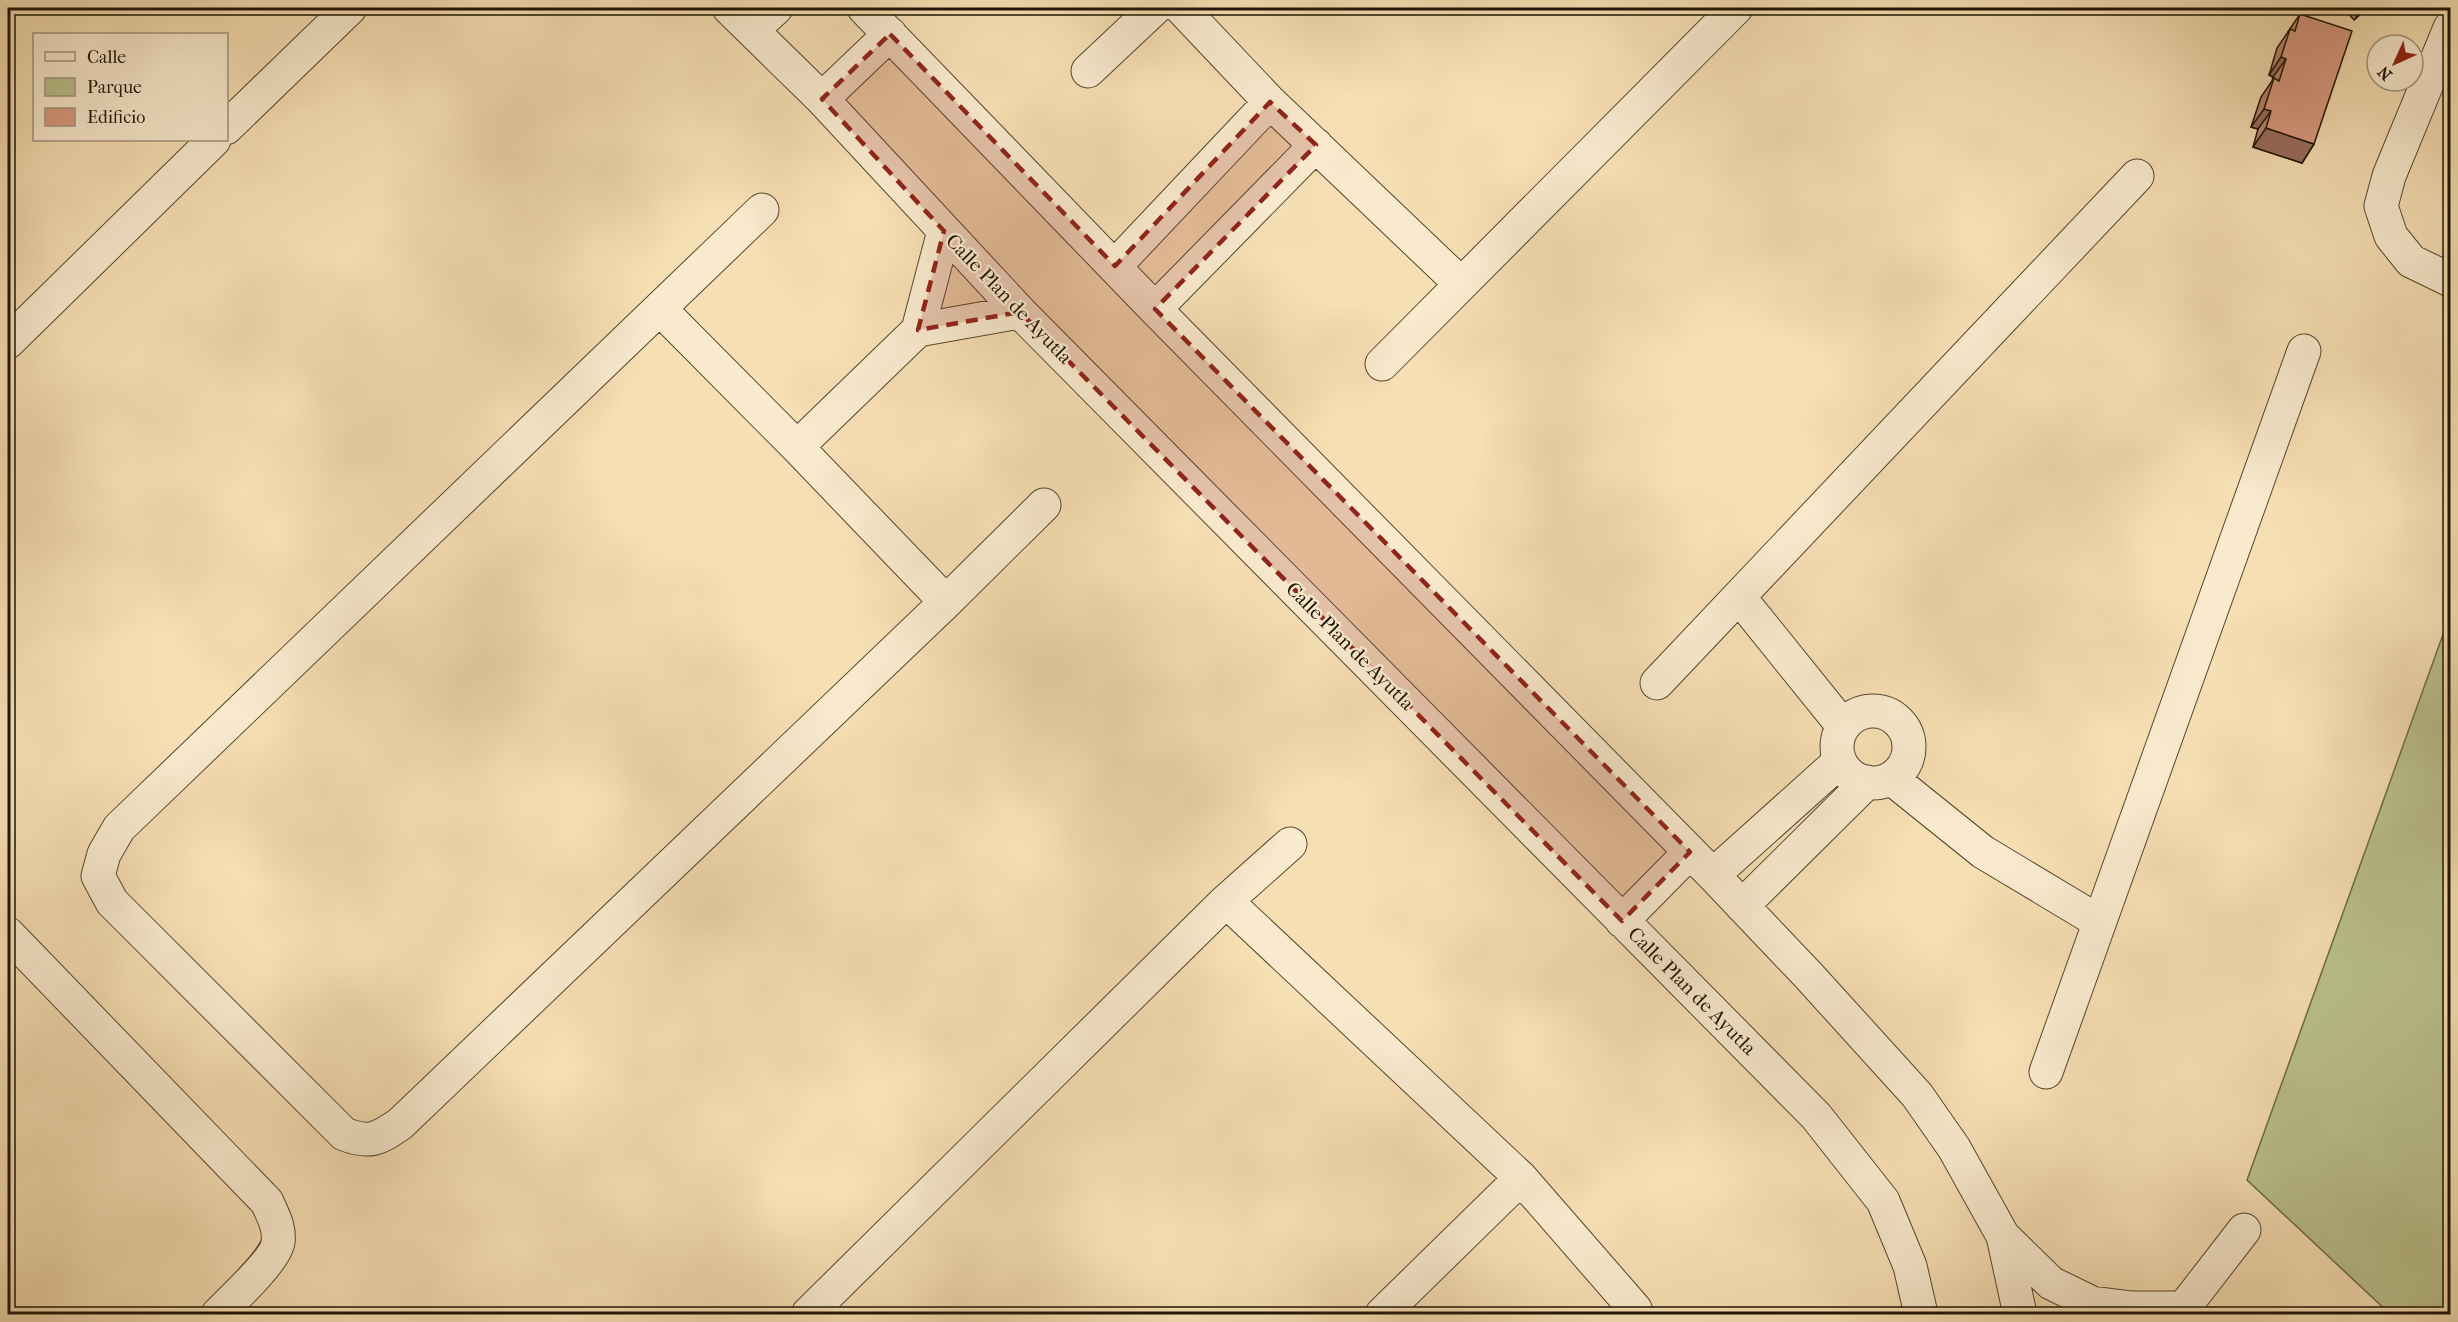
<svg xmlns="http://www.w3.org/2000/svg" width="2458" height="1322" font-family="'IM FELL French Canon',serif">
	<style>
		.green { fill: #bbc28d; stroke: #6c6b4a; stroke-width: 1.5 }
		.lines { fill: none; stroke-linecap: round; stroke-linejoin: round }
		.minor-casing { stroke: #544731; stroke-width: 35 }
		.minor { stroke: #f9eace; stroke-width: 33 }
		.wall { fill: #bb8570; stroke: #1e1406; stroke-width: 1.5 }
		.shaded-wall { fill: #996c5b; stroke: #1e1406; stroke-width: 1.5 }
		.building { fill: #da9b82; stroke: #1e1406; stroke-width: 1.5 }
		.marked { fill: #8f2418; fill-opacity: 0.2; stroke: #8f2418; stroke-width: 4.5; stroke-dasharray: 12 8; stroke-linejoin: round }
		.labels { text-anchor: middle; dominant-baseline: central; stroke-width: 4.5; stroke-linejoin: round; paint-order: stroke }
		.street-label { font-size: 20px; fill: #1e1406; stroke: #f9eace }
	</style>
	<rect width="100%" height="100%" fill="#f6dfb3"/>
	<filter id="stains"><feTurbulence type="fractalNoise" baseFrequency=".00333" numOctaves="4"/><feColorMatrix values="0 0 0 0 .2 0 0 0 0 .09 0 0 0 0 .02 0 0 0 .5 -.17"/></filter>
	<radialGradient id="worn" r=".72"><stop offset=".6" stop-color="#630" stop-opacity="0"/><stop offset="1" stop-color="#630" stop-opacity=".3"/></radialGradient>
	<path class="green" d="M2450,615V1314H2390L2247,1180Z"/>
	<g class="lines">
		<defs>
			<path id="minor" d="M729,8L822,99L1020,312L1816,1116L1883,1201L1910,1266L1921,1314
				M864,8L1155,309L1713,875L1809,976L1917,1095L1954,1148L2003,1236L2020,1314
				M1181,8L1270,102L1461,284
				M2450,28L2389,176L2381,206L2391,236L2411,261L2450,280
				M752,30L776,8
				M1088,71L1155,8
				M822,99L890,34
				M226,128L350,8
				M762,210L119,828L104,854L98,876L112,902L344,1134C370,1144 378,1139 400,1124L946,602L1044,505
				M1115,266L1270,102
				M1155,309L1316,145
				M661,310L797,447L946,602
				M918,330L944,231
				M8,342L214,140
				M1382,364L1736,8
				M797,447L918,330L1020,312
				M1739,597L1843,726
				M1657,683L2137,176
				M1837 747a36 36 0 1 1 72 0a36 36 0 1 1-72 0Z
				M1891,778L1983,852L2098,921
				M1713,875L1840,761
				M1226,901L1521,1178L1635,1309L1637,1314
				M1742,906L1867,782
				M1622,921L1690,852
				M8,934L267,1202C273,1216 280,1227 278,1242C277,1258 231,1301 218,1314
				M2046,1072L2304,351
				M2003,1236L2051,1283L2092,1303L2132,1308H2183
				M808,1314L1226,901L1290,844
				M1382,1314L1521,1178
				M2179,1314L2244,1230"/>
		</defs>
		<use href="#minor" class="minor-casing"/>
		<use href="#minor" class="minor"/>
	</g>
	<path class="wall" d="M2343,8H2367L2354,20Z
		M2300,14L2314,144L2302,163L2253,147L2258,129L2251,127L2261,97L2272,81L2273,77L2269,75L2277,48Z"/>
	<path class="shaded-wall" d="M2363,8H2367L2354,20Z
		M2281,57L2286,59L2273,77L2269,75Z
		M2264,109L2271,111L2258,129L2251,127Z
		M2266,128L2314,144L2302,163L2253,147Z"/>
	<path class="building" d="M2300,14L2352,31L2314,144L2266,128L2271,111L2264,109L2274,78L2279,81L2286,59L2281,57L2290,29L2295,31Z"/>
	<path class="marked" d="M890,34L1115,266L1270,102L1316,145L1155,309L1690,852L1622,921L1020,312L918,330L944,231L822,99Z"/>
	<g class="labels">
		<g class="street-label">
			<text transform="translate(1009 299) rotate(46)">Calle Plan de Ayutla</text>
			<text transform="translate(1350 646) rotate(45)">Calle Plan de Ayutla</text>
			<text transform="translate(1692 991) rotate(45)">Calle Plan de Ayutla</text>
		</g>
	</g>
	<rect width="2458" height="1322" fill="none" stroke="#f6dfb3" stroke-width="30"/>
	<rect x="9" y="9" width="2440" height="1304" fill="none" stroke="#1e1406" stroke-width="3"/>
	<rect x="15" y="15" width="2428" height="1292" fill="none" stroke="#1e1406" stroke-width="1.5"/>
	<rect x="33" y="33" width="195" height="108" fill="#f9eace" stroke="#a1947e" stroke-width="1.5"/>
	<rect x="45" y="52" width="30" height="9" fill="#f9eace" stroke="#a1947e" stroke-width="1.5"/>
	<text x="87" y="63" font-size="18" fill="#1e1406">Calle</text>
	<rect x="45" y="78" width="30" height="18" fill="#bbc28d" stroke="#a1947e" stroke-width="1.5"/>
	<text x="87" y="93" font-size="18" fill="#1e1406">Parque</text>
	<rect x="45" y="108" width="30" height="18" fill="#da9b82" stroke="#a1947e" stroke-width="1.5"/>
	<text x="87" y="123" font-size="18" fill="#1e1406">Edificio</text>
	<g transform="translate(2395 63) rotate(225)"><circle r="28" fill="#f9eace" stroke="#a1947e" stroke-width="1.5"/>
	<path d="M0-4.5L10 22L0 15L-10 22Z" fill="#8f2418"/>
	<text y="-9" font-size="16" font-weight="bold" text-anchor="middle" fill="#1e1406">N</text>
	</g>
	<rect width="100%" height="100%" filter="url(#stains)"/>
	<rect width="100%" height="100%" fill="url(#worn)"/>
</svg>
